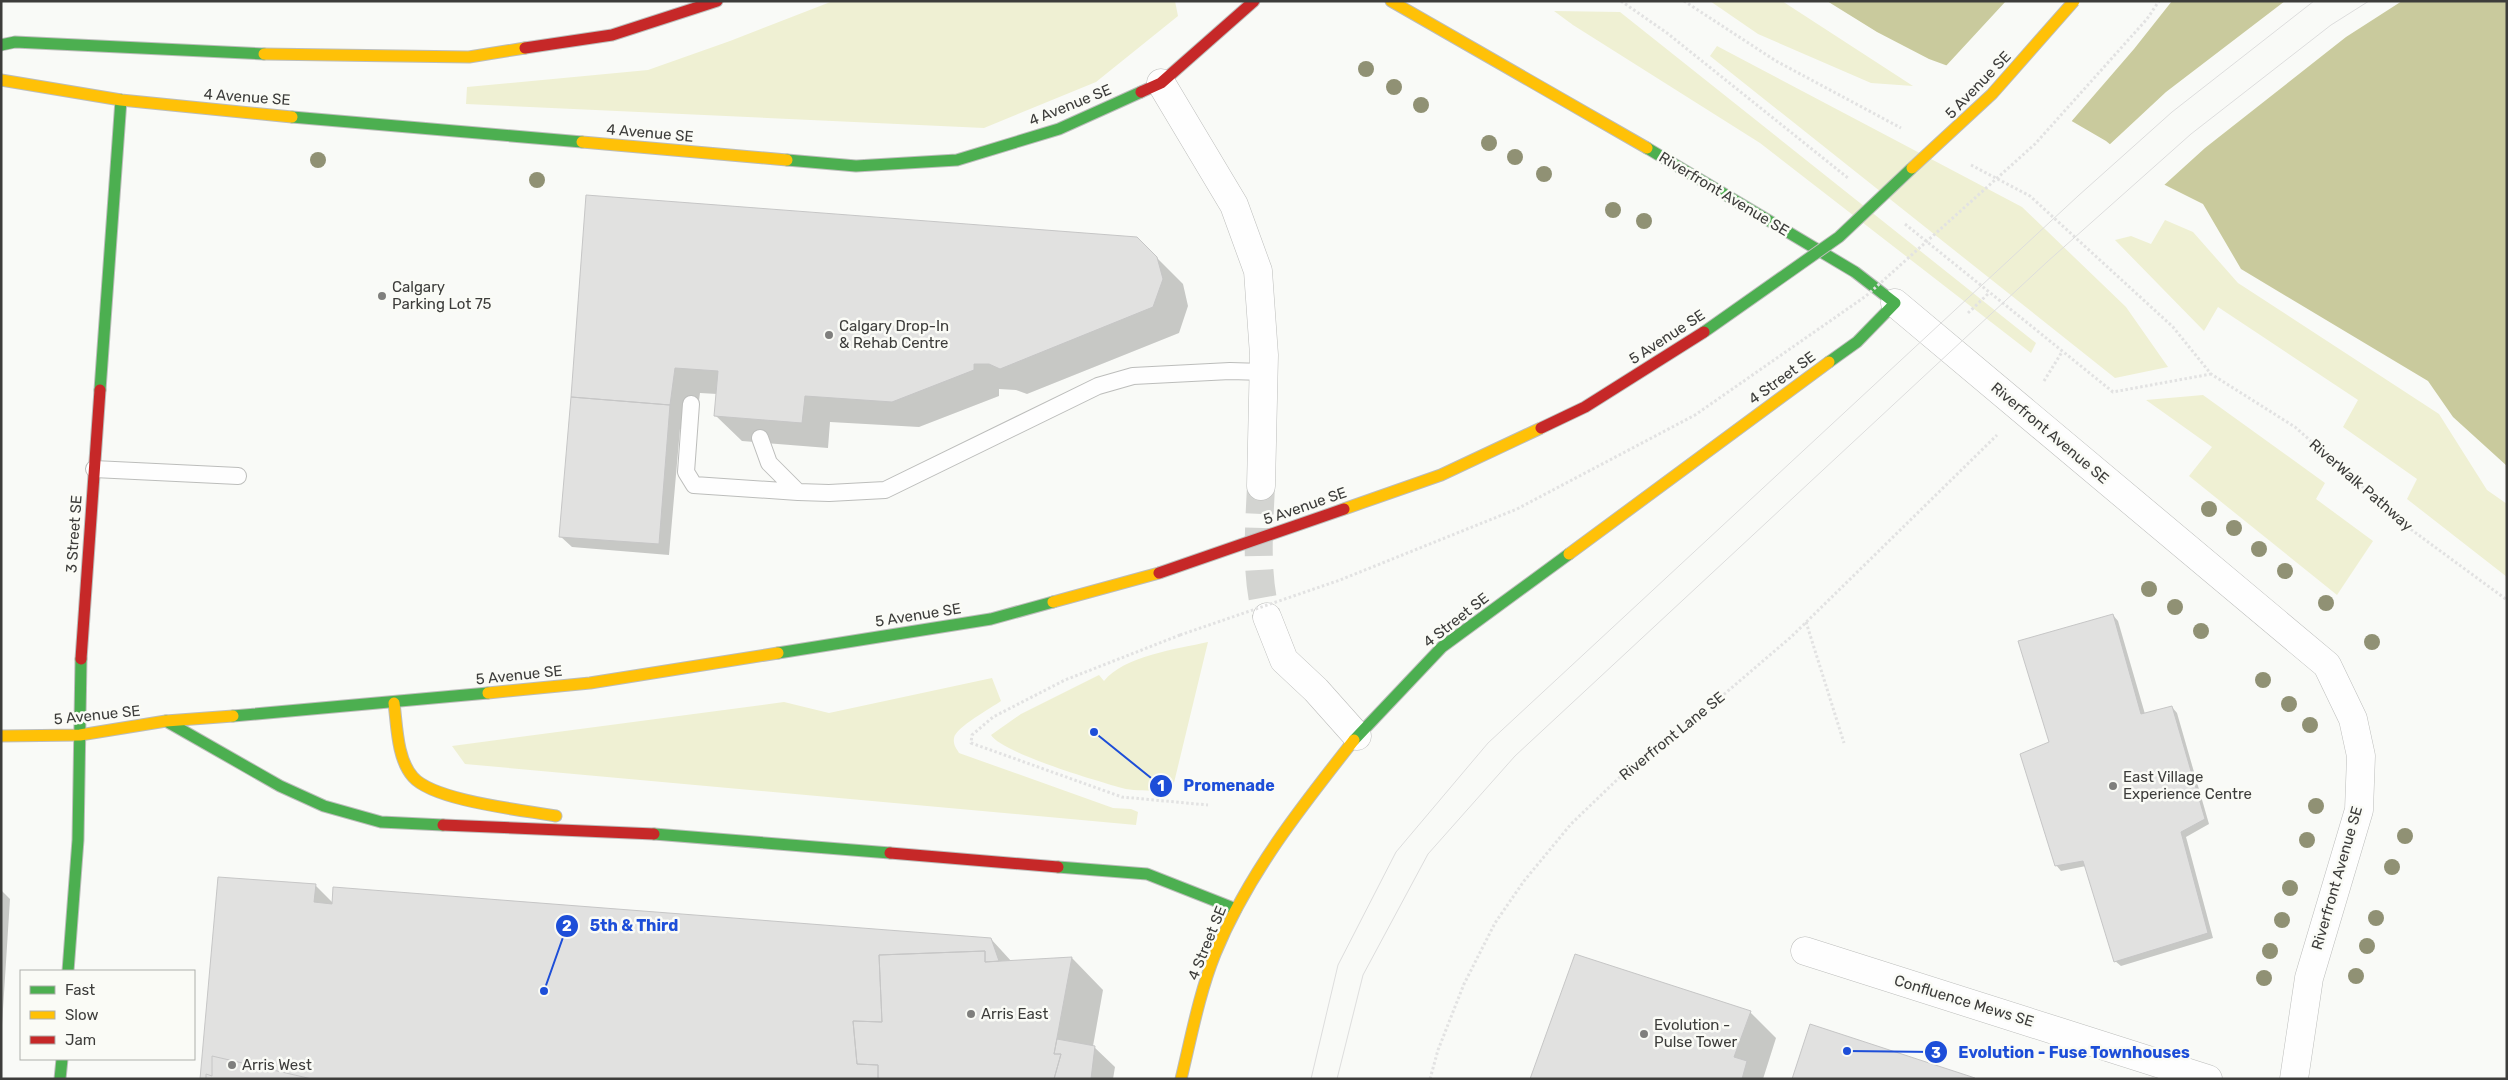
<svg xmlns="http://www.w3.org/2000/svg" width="2508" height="1080" font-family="Rubik,sans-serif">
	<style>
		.green { fill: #eff0d3 }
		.water { fill: #c9ca9d }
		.pier { fill: #f9faf7 }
		.shadow { fill: #0003 }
		.building { fill: #e1e1e0; stroke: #c6c6c6 }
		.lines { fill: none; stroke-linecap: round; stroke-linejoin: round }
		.street-tunnel { stroke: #d3d4d1; stroke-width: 28; stroke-dasharray: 28 14; stroke-linecap: butt }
		.lane-casing { stroke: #bcbdbb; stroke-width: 18 }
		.street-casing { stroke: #bcbdbb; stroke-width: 29 }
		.fast-casing { stroke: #bcbdbb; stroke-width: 13 }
		.slow-casing { stroke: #bcbdbb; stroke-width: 13 }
		.jam-casing { stroke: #bcbdbb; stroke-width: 13 }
		.path { stroke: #e2e2e2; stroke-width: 3; stroke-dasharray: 2.5 2.5; stroke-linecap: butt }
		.lane { stroke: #fefefe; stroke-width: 16 }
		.street { stroke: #fefefe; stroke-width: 28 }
		.fast { stroke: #4caf50; stroke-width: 11 }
		.slow { stroke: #ffc107; stroke-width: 11 }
		.jam { stroke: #c62828; stroke-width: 11 }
		.tram { stroke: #ddd; stroke-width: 1 }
		.fast-bridge-casing { stroke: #bcbdbb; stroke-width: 13; stroke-linecap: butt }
		.slow-bridge-casing { stroke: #bcbdbb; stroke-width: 13; stroke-linecap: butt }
		.jam-bridge-casing { stroke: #bcbdbb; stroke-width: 13; stroke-linecap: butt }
		.path-bridge { stroke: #e2e2e2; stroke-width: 3; stroke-dasharray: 2.5 2.5; stroke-linecap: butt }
		.fast-bridge { stroke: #4caf50; stroke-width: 11 }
		.slow-bridge { stroke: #ffc107; stroke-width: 11 }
		.jam-bridge { stroke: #c62828; stroke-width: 11 }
		.tree { fill: #909174 }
		.poi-dot { fill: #7f7f7d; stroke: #fafbf6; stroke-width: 2 }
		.labels { text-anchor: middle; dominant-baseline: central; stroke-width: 5; stroke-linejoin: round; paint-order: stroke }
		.street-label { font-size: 15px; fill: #3d3d3b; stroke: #fafbf6 }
		.poi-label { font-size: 15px; fill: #3d3d3b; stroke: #fafbf6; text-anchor: start }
		.leader { fill: none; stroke: #1d4ed8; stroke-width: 2 }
		.callout-dot { fill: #1d4ed8; stroke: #fafbf6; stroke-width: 2 }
		.mark-label { font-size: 15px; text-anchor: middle; font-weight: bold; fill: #fff }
		.callout-label { font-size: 16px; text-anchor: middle; font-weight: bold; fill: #1d4ed8; stroke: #fafbf6; stroke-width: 5; stroke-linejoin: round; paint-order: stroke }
	</style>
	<rect width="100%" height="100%" fill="#f9faf7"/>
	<path class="green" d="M833,1H1175L1178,16L1096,82L984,128L466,104L467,87L648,70L730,41Z
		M1710,1H1782L1913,86L1871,83L1758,34Z
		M1554,11L1620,12L2036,343L2031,353L1760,143L1573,25Z
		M1717,46L2022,207L2126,307L2168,367L2115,378L1710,56Z
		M2165,220L2193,232L2238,283L2439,414L2487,490L2507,504V577L2407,499L2417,479L2343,427L2358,400L2218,307L2204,331L2115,240L2131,236L2151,244Z
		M2203,395L2325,483L2316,499L2373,541L2337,595L2189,476L2212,447L2146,400Z
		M1208,642L1172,791C1156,790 1137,792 1122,788C1097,781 1002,753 991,735L1021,714L1099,675L1104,681C1124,656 1177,649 1208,642Z
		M992,678L1001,701C991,708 956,727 954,738C953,745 956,748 959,753L1113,808L1131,809L1138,812L1136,825L465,764L452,746L784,702L829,713Z"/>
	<path class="water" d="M1827,1H2507V466L2453,417L2428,381L2241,269L2203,204L2151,178L2106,141L2027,95L1929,59L1877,32Z"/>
	<path class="pier" d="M2006,1H2172L2134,49L2070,123L2026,98L1945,67Z
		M2285,1H2402L2346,37L2205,148L2162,187L2149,180L2108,146L2166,92Z"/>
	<path class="shadow" d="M1137,238L1183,284L1188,306L1179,333L1027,394L1016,390L999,389V396L919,427L830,422L828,448L742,441L716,416L717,394L700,393L695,430L680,429L669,555L572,547L560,536L572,397Z
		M2113,615L2118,621L2145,714L2172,707L2177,713L2209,824L2186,837L2213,938L2121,966L2115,961L2086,866L2061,871L2056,865L2050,743Z
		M315,885L333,903L991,939L1012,962L1072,958L1103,990L1093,1046L1115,1067L1113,1079H201Z
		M1,890L10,899L1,1041Z
		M1750,1012L1776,1038L1763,1079H1531Z"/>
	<path class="building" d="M586,195L1137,237L1157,257L1163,279L1153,307L1000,369L989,364H974V370L892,402L805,396L802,423L714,416L718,371L675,368L670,405L571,397Z
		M571,397L670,405L659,544L559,537Z
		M2113,614L2141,714L2172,706L2205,819L2181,832L2208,933L2114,962L2083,861L2055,866L2020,754L2049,742L2018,641Z
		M218,877L316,884L314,902L332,904L333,887L991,938L999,961L985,962V951L879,955L882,1022L853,1021L857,1064L878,1065V1079H200Z
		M985,951V962L1072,957L1054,1054H1061L1054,1079H878V1065L857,1064L853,1021L882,1022L879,955Z
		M1575,954L1751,1011L1734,1057L1747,1061L1742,1079H1530Z
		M1810,1024L1975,1078V1079H1792Z
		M1057,1039L1095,1046L1091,1079H1054L1061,1054H1054Z
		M212,1056L312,1079H206V1074L212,1076Z"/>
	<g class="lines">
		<path class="street-tunnel" d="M1261,486C1259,529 1255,576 1267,617"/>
		<defs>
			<path id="lane" d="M691,404L686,472L694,485L798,492
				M760,438L769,463L798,492L829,493L885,490L1098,386L1133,376L1230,371L1264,372
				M94,469L238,476"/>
			<path id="street" d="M1161,83L1234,205L1258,271L1264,355L1261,486
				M1895,303L2327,665L2353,719L2361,756L2359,810L2309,978L2294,1079
				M1267,617L1284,660L1316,690L1357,736
				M1805,951L2208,1079"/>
			<path id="fast" d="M1,45L15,42L264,54
				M292,117L582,142
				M1647,148L1855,272L1895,303L1857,342L1829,362
				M787,160L856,166L957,160L1059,129L1141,92
				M100,390L121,100
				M778,653L991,619L1053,602
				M233,716L488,693
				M166,721L280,786L324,806L381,822L443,825
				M1354,740L1442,647L1569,554
				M654,834L890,853
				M1058,867L1147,874L1236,909
				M68,971L78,840L81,659
				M60,1079L62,1059"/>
			<path id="slow" d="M1391,1L1647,148
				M264,54L469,57L525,48
				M1,80L121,100L292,117
				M582,142L787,160
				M1569,554L1829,362
				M1053,602L1159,573
				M488,693L590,683L778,653
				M394,703C397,726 397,759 413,777C434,801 523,810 556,816
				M1,736L80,735L166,721L233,716
				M1181,1079C1191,1038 1199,994 1215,954C1248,874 1301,807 1354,740"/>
			<path id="jam" d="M525,48L612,35L717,1
				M1141,92L1161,83L1254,1
				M81,659L100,390
				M443,825L654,834
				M890,853L1058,867"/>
		</defs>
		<use href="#lane" class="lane-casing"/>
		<use href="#street" class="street-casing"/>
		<use href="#fast" class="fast-casing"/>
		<use href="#slow" class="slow-casing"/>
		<use href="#jam" class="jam-casing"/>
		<path class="path" d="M1621,1L1667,33L1848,178
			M1684,1L1776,61L1901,128
			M1971,165L2030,196L2173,327L2211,374L2295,427L2409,528L2507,600
			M1905,224L2113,392L2211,374
			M1968,313L1989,293
			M2044,381L2062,352
			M1806,622L1844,743
			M1180,635L1065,680L993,717L972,735L971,743L1122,797L1208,805
			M1430,1079L1438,1050L1464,984L1495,923L1524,881L1571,824L1622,775L1687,726L1791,637L1997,435"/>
		<use href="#lane" class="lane"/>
		<use href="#street" class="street"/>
		<use href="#fast" class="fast"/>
		<use href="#slow" class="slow"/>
		<use href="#jam" class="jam"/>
		<path class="tram" d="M1311,1079L1338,965L1396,852L1488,743L2078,196L2172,112L2314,1
			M1337,1079L1363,975L1428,854L1515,756L2047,262L2191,134L2331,25L2369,1"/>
		<defs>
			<path id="fast-bridge" d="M1704,332L1839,237L1912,168"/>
			<path id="slow-bridge" d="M1912,168L1992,94L2074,1
				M1344,509L1441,475L1541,428"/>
			<path id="jam-bridge" d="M1541,428L1585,407L1704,332
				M1159,573L1344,509"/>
		</defs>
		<use href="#fast-bridge" class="fast-bridge-casing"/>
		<use href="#slow-bridge" class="slow-bridge-casing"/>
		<use href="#jam-bridge" class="jam-bridge-casing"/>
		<path class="path-bridge" d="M1180,635L1340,580L1517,509L1695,415L1866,296L2035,144L2147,19L2159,1"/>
		<use href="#fast-bridge" class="fast-bridge"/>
		<use href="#slow-bridge" class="slow-bridge"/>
		<use href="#jam-bridge" class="jam-bridge"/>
	</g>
	<g class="tree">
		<circle cx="1366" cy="69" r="8"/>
		<circle cx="1394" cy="87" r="8"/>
		<circle cx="1421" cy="105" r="8"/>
		<circle cx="1489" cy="143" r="8"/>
		<circle cx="1515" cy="157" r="8"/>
		<circle cx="318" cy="160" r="8"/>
		<circle cx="1544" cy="174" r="8"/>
		<circle cx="537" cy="180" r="8"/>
		<circle cx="1613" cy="210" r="8"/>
		<circle cx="1644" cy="221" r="8"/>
		<circle cx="2209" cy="509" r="8"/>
		<circle cx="2234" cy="528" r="8"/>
		<circle cx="2259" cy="549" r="8"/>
		<circle cx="2285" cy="571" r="8"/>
		<circle cx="2149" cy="589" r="8"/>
		<circle cx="2326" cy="603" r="8"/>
		<circle cx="2175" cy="607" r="8"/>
		<circle cx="2201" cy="631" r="8"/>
		<circle cx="2372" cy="642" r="8"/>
		<circle cx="2263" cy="680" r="8"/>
		<circle cx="2289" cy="704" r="8"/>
		<circle cx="2310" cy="725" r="8"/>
		<circle cx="2316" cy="806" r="8"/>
		<circle cx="2405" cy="836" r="8"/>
		<circle cx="2307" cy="840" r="8"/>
		<circle cx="2392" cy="867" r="8"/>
		<circle cx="2290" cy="888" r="8"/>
		<circle cx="2376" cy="918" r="8"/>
		<circle cx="2282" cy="920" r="8"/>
		<circle cx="2367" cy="946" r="8"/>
		<circle cx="2270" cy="951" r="8"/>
		<circle cx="2356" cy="976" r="8"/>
		<circle cx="2264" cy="978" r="8"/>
	</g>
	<g class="poi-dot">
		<circle cx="382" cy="296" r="5"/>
		<circle cx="829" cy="335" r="5"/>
		<circle cx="2113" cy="786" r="5"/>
		<circle cx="971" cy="1014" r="5"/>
		<circle cx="1644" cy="1034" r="5"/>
		<circle cx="232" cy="1065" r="5"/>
	</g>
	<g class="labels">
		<g class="street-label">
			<text transform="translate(1978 85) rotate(-46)">5 Avenue SE</text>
			<text transform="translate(247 97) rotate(4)">4 Avenue SE</text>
			<text transform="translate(1070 105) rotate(-22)">4 Avenue SE</text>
			<text transform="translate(650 133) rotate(5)">4 Avenue SE</text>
			<text transform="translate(1724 194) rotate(31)">Riverfront Avenue SE</text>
			<text transform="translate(1667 337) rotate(-33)">5 Avenue SE</text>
			<text transform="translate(1782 378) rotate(-36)">4 Street SE</text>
			<text transform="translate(2050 433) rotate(40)">Riverfront Avenue SE</text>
			<text transform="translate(2361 485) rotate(41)">RiverWalk Pathway</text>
			<text transform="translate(1305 506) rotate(-19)">5 Avenue SE</text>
			<text transform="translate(74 534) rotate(-86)">3 Street SE</text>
			<text transform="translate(918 615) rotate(-9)">5 Avenue SE</text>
			<text transform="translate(1456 620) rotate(-38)">4 Street SE</text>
			<text transform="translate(519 675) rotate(-6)">5 Avenue SE</text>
			<text transform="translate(97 715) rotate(-6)">5 Avenue SE</text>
			<text transform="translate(1672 736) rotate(-39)">Riverfront Lane SE</text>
			<text transform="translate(2337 878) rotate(-74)">Riverfront Avenue SE</text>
			<text transform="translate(1207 943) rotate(-68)">4 Street SE</text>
			<text transform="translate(1964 1001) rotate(17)">Confluence Mews SE</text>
		</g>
		<g class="poi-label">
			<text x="392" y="287">Calgary<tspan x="392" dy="17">Parking Lot 75</tspan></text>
			<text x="839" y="326">Calgary Drop-In<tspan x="839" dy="17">&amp; Rehab Centre</tspan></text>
			<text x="2123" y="777">East Village<tspan x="2123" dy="17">Experience Centre</tspan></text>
			<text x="981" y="1014">Arris East</text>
			<text x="1654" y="1025">Evolution -<tspan x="1654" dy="17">Pulse Tower</tspan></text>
			<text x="242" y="1065">Arris West</text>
		</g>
	</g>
	<path class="leader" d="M1094 732L1161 786M544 991L567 926M1847 1051L1936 1052"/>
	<g class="callout-dot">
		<circle cx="1094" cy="732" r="5"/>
		<circle cx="544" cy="991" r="5"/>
		<circle cx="1847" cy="1051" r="5"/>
		<circle cx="1161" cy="786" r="12"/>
		<circle cx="567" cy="926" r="12"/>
		<circle cx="1936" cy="1052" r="12"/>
	</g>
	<g class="mark-label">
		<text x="1161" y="791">1</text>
		<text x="567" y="931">2</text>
		<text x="1936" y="1058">3</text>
	</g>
	<g class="callout-label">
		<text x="1229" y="791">Promenade</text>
		<text x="634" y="931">5th &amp; Third</text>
		<text x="2074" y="1058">Evolution - Fuse Townhouses</text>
	</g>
	<rect width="2508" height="1080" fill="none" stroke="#3d3d3b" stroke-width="5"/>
	<rect x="20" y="970" width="175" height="90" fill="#fafbf6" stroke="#aeafab"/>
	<rect x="30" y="986" width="25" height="8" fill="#4caf50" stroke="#aeafab"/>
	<text x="65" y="995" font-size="15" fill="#3d3d3b">Fast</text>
	<rect x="30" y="1011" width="25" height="8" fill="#ffc107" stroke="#aeafab"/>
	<text x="65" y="1020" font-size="15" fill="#3d3d3b">Slow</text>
	<rect x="30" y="1036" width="25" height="8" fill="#c62828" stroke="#aeafab"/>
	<text x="65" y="1045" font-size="15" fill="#3d3d3b">Jam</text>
</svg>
